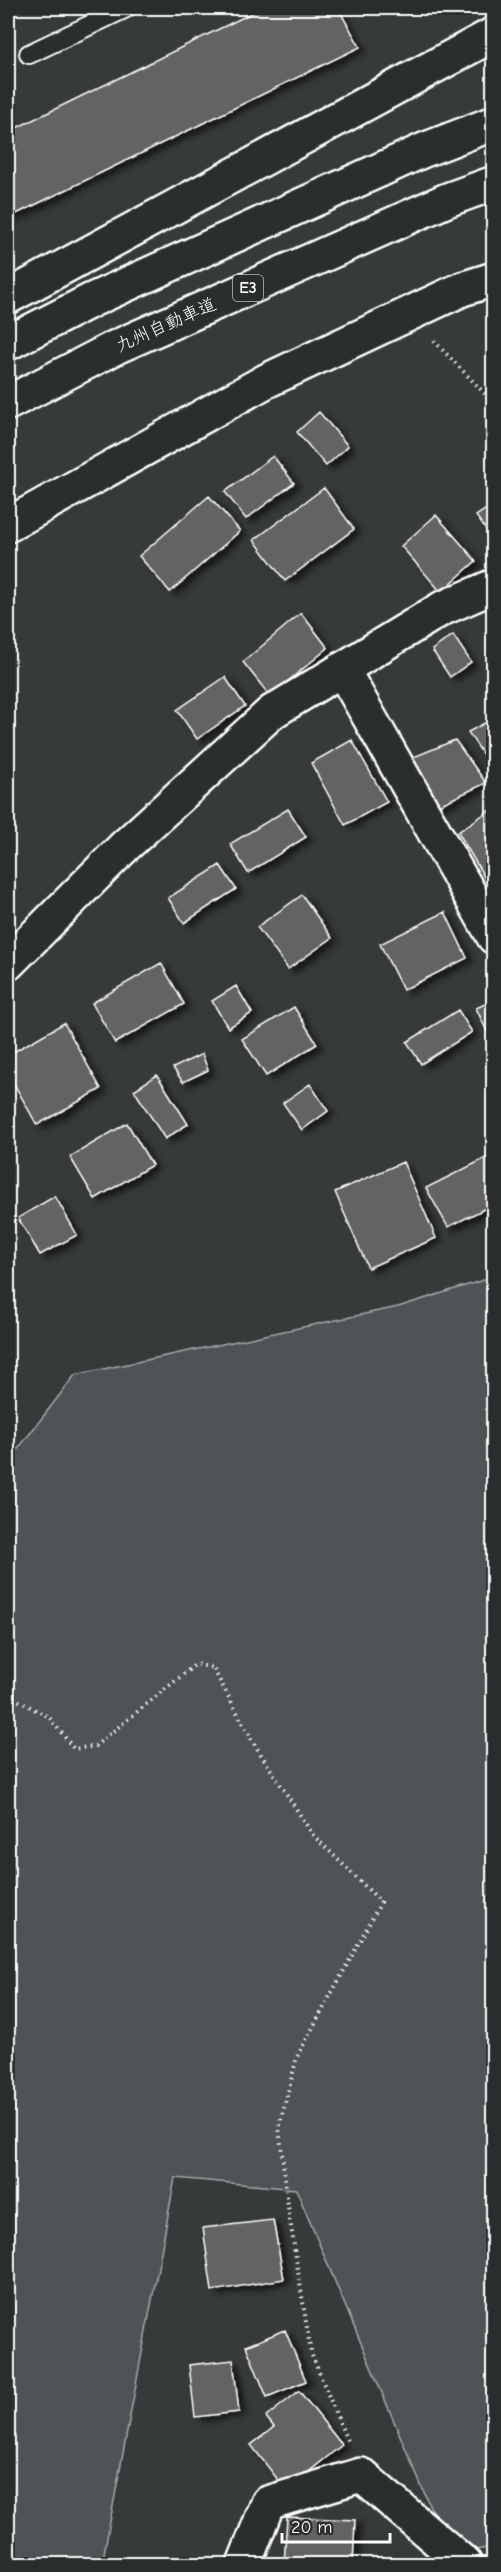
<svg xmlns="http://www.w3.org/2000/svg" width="501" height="2572" font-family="'Comic Neue','Klee One',sans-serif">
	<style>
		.green { fill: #505354; stroke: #a8a9aa; stroke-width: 1.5 }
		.building { fill: #636465; stroke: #fff; stroke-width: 1.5; filter: url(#shadow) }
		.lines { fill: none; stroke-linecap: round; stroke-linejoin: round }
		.lane-casing { stroke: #fff; stroke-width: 22 }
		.street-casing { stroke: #fff; stroke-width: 38 }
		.secondary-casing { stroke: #fff; stroke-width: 38 }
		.highway-casing { stroke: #fff; stroke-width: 38 }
		.path { stroke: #fff; stroke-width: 4; stroke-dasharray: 1.5 4.5; stroke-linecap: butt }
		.lane { stroke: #2a2d2e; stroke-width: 18 }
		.street { stroke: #2a2d2e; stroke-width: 33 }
		.secondary { stroke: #2a2d2e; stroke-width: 33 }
		.highway { stroke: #2a2d2e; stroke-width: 33 }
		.labels { text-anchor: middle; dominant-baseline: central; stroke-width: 5; stroke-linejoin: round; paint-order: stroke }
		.shield { fill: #2a2d2e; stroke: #bfc0c0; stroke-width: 1.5 }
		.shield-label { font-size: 16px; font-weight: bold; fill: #fff }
		.street-label { font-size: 18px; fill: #fff; stroke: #2a2d2e }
	</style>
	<defs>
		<filter id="shadow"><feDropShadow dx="6" dy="4" stdDeviation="3" flood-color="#0009"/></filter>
	</defs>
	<rect width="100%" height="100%" fill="#373a3b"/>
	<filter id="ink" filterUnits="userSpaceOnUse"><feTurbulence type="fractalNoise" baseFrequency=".0167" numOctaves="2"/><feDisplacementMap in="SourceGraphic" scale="12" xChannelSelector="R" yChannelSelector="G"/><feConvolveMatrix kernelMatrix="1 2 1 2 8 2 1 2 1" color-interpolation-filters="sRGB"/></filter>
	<g filter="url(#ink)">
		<path class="green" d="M493,1277V2547L450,2554L296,2189L175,2178L102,2564H8V1462L75,1375L398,1307Z"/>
		<path class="building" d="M262,8H338L360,47L8,218V132Z
			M319,412L348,446L326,466L297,432Z
			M273,456L294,483L246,519L225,492Z
			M324,488L354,529L285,581L254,540Z
			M209,496L240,531L170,592L139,556Z
			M494,504V541L476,516Z
			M436,515L476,561L441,592L401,546Z
			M301,613L328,648L270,696L243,662Z
			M453,635L471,662L450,677L432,650Z
			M225,677L245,706L197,739L177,710Z
			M494,718V771L468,732Z
			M352,740L387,802L345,825L311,763Z
			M455,740L486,783L437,806L409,759Z
			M288,809L306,837L248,873L230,844Z
			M490,810L494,816V894L458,832Z
			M220,865L236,889L184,923L168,898Z
			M302,895L332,938L288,969L257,927Z
			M445,912L467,958L403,990L380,944Z
			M161,963L184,1004L115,1043L92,1003Z
			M236,986L252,1013L228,1028L212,1001Z
			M494,1000V1044H493L476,1008Z
			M294,1007L317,1044L266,1076L242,1039Z
			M458,1010L472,1032L421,1064L407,1042Z
			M64,1023L101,1089L37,1125L8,1073V1055Z
			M202,1054L208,1070L183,1082L173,1068Z
			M157,1075L188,1124L165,1139L134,1090Z
			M310,1084L328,1111L302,1130L283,1103Z
			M127,1123L152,1165L95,1199L70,1157Z
			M494,1154V1204L448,1227L426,1188Z
			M403,1162L436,1238L368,1268L335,1192Z
			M55,1196L77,1235L40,1255L18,1218Z
			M273,2220L284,2279L212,2291L203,2228Z
			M285,2330L306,2381L267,2397L246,2346Z
			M233,2360L239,2412L195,2417L189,2365Z
			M299,2391L342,2445L286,2490L251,2445L274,2427L266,2417Z
			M287,2517L355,2520L353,2564H284Z"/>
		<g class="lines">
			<defs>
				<path id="lane" d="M29,54L126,8"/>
				<path id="street" d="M342,669L494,937
					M8,963L125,846L272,712L441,609L494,586
					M244,2564L268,2503L361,2475L465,2564"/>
				<path id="secondary" d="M8,525L266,381L462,289L494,279"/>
				<path id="highway" d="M8,297L494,34
					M8,343L92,300L424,150L494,123
					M8,403L116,347L447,200L494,183"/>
			</defs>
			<use href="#lane" class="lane-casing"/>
			<use href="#street" class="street-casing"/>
			<use href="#secondary" class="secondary-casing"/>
			<use href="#highway" class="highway-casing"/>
			<path class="path" d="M434,341L494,403
				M8,1695L49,1717L74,1749L95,1746L196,1664L213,1668L253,1742L313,1835L381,1902L297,2057L279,2127L289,2214L311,2353L348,2443"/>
			<use href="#lane" class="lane"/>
			<use href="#street" class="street"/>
			<use href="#secondary" class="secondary"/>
			<use href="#highway" class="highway"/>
		</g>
	</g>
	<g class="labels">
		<rect class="shield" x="233" y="275" width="30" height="26" rx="4.5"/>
		<g class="shield-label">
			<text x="248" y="288">E3</text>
		</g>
		<g class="street-label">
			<text transform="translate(166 325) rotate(-24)">九州自動車道</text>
		</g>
	</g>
	<rect width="501" height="2572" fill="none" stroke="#2a2d2e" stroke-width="30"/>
	<rect x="15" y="15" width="471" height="2542" fill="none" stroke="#fff" stroke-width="2" filter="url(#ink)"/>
	<path d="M282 2533v9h108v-9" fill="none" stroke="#ffffff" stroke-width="3"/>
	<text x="291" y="2533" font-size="18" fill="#ffffff" stroke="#2a2d2e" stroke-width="4.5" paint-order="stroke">20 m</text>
</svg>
